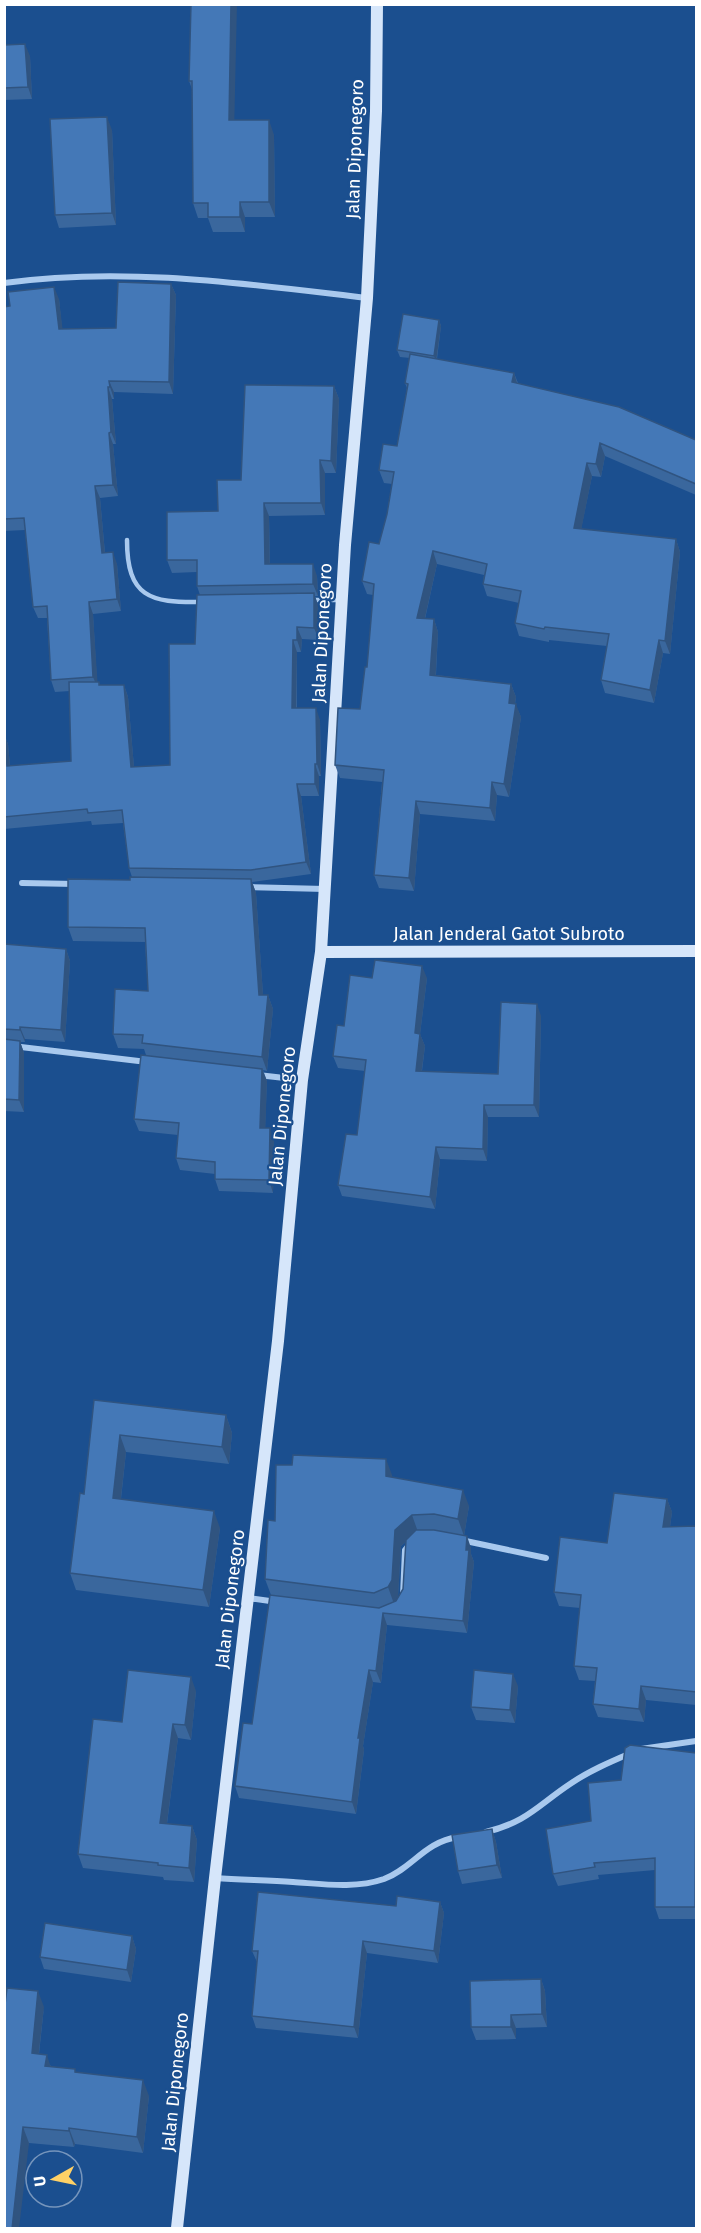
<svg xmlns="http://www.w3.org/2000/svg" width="701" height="2233" font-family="'Fira Sans',sans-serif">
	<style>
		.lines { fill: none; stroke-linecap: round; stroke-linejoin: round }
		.lane { stroke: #a9c9ee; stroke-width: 4.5 }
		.street { stroke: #a9c9ee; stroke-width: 6 }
		.secondary { stroke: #d6e6fa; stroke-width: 12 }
		.wall { fill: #3a679d; fill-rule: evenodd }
		.shaded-wall { fill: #305480 }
		.building { fill: #4478b7; stroke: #305480; stroke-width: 1.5 }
		.labels { text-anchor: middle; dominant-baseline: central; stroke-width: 4.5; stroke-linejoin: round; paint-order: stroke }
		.street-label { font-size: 18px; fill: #fff; stroke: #1b4f8f }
	</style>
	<rect width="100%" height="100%" fill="#1b4f8f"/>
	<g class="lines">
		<path class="lane" d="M127,540C127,597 150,603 201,602
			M311,600H342"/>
		<path class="street" d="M4,283C125,266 247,284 367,298
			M22,883L76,884
			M248,887L325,889
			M4,1045L147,1062
			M258,1075L302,1080
			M461,1540L546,1558
			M403,1596L405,1550L409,1545
			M248,1598L277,1602
			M641,1749L696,1741
			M486,1832C527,1822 537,1806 570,1784C589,1771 610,1762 631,1753
			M215,1878C241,1880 267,1880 293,1882C323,1884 355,1889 384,1879C413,1868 424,1842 458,1837"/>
		<path class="secondary" d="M321,952L696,951
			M177,2228L215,1878L278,1341L302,1080L321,952L345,545L367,298L376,111L377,4"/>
	</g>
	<path class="wall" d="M191,4L234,120L274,135L275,217H245V232H213L208,218H198L193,203L192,89L189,81Z
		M4,45L30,56L32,99L4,100Z
		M112,130L116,225L59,228L55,215Z
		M171,284L176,295L173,394L114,392V399H112L116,444H113L118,496L100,498L105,553L117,564L121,611L93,614L97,682H99L100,685H124L128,697L134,767L170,765L195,644L200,595L197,586V572L172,573L167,560L218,511L241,480L334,386L339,399L336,473H325V515L269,516L270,564L317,576L318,596H315L318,605L319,640L302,639L301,652H297V708L320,720L321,776H319V796H301L311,874L252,882L256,893L263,995H268L273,1009L267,1071L263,1070L267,1081L265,1128L274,1141L273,1193L219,1191L215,1179V1174L180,1170L176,1158L178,1135L139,1131L134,1119L146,1055L144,1049L118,1048L113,1034L148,991L145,942L73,941L68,927L130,880L132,877L129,868L123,823L92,825L91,821L4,829V734L8,744L10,766L71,761L70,691L55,692L51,680L47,618H38L33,607L25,530L4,531V307L59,299L62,329L116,328Z
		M439,320L441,326L437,359L514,373L518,383L696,440V495L605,456L601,477L592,476L581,529L676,539L680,552L670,654L663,653L654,703L605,693L601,680L607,646L549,640V642L519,636L515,623L519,603L487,596L483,584L484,575L437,564L425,619H434L438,632L436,675L511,684L516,697L515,704L521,717L509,797L497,795L495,821L420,814L414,891L379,888L374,875L382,782L340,778L335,765L360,709L367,667L373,595L367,594L362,581L379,544L387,514L392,484L384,483L379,470L397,446L407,388L405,383L410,358L400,357L397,350Z
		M4,944L66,949L70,961L65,1042L25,1039V1042H20L24,1053V1112L4,1111Z
		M372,978H427L420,1034L425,1046L422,1071L498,1074L541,1016L539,1117H488L487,1161L440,1159L435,1209L342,1196L338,1185L357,1135L365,1071L338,1068L333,1056L344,1026Z
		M94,1400L226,1415L232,1433L229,1464L126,1452L121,1499L220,1528L209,1607L76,1590L70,1573L84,1494Z
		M392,1475V1477L469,1506L464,1536L471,1548V1554L474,1562L467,1633L387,1625L381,1683L373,1682L363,1746L364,1750L356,1814L239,1798L235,1786L252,1724L271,1595L265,1579L275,1521ZM406,1542L403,1589L396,1601L398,1597L401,1546Z
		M667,1499L672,1512L670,1527L696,1526V1705L646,1700L644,1722L598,1717L593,1704L595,1681L579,1680L574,1666L580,1608L559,1606L554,1592L607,1543Z
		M518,1686L515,1723L476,1720L471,1707Z
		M196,1691L191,1740L178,1738L167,1824L192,1826L197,1840L194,1882L164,1880L163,1877L83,1868L78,1854L122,1722Z
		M696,1753V1919H659L655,1907V1870L598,1875L599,1879L558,1886L553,1874L621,1780Z
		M492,1829L496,1842L502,1878L462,1884L458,1871Z
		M440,1902L444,1913L438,1963L367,1953L358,2038L256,2028L252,2016L257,1962L252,1951L396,1906Z
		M132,1936L136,1949L131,1982L44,1969L40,1957Z
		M541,1979L545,1991L547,2027L516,2028V2039L476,2040L471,2027Z
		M44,2007L39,2054L51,2066L76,2072L149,2096L143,2153L75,2144L74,2147L29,2143L4,2229Z"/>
	<path class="shaded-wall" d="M231,4H237L234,135L229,120Z
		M25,44L30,56L32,99L28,87Z
		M107,117L112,130L116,225L112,213Z
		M269,120L274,135L275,217L269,202Z
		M240,202L245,217V232L240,217Z
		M171,284L176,295L173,394L169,382Z
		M54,287L59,299L64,341L59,329Z
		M439,320L441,326L436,362L434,356Z
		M514,373L518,386L512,382Z
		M109,381L114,392V399L110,387Z
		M334,386L339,399L336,473L331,461Z
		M108,387L112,399L116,444L111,432Z
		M109,433L113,444L118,496L113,485Z
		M600,443L605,456L601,477L596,464Z
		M320,460L325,473V515L321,503Z
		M587,463L592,476L579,541L574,528Z
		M95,486L100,498L106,565L102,553Z
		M264,503L269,516L270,576L265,564Z
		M676,539L680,552L670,654L665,641Z
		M433,551L437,564L422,631L417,618Z
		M113,552L117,564L121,611L117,599Z
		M313,564L317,576L318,596L313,584Z
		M314,593L318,605L319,640L314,628Z
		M89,602L93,614L98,689L93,677Z
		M434,619L438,632L435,687L430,675Z
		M297,627L302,639L301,652L297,640Z
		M293,640L297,652L296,720L292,708Z
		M659,640L663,653L654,703L650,690Z
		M511,684L516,697L513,716L509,703Z
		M124,685L128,697L135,779L131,767Z
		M516,704L521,717L509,797L504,784Z
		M316,708L320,720L321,776L317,764Z
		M4,734L8,744L11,778L7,766Z
		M315,764L319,776V796L315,784Z
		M492,782L497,795L495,821L490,808Z
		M297,784L301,796L311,874L306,862Z
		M416,801L420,814L414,891L409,878Z
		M251,879L256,893L264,1009L259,995Z
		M66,949L70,961L65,1042L61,1030Z
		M422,966L427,978L420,1034L425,1046L420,1083L416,1071L415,1033Z
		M268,995L273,1009L267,1071L262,1057Z
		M537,1004L541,1016L539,1117L534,1105Z
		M20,1027L25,1039V1042L20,1030Z
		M20,1041L24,1053V1112L19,1100Z
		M262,1069L267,1081L265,1140L260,1128Z
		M484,1105L488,1117L487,1161L483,1149Z
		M270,1128L274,1141L273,1193L269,1180Z
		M436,1147L440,1159L435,1209L430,1197Z
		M226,1415L232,1433L229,1464L222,1447Z
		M120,1435L126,1452L119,1515L113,1498Z
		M386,1459L392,1475V1493L386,1476Z
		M463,1490L469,1506L464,1536L458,1519Z
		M667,1499L672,1512L668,1541L663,1527Z
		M214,1511L220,1528L209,1607L203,1590Z
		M412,1515L418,1532L401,1546L398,1597L394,1604L388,1587L395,1530Z
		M467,1536L471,1548V1554L474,1562L467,1633L463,1621Z
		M383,1613L387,1625L381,1683L376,1671Z
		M369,1670L373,1682L363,1746L364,1750L356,1814L352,1802L358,1738Z
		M513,1674L518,1686L515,1723L510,1710Z
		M191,1677L196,1691L191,1740L185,1725Z
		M641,1686L646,1700L644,1722L639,1709Z
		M173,1724L178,1738L165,1838L160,1823Z
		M192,1826L197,1840L194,1882L189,1868Z
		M492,1829L496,1842L502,1878L497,1865Z
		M695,1849L696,1853V1910L695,1907Z
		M440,1902L444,1913L438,1963L434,1951Z
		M132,1936L136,1949L131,1982L127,1970Z
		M363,1941L367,1953L358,2038L354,2027Z
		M541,1979L545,1991L547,2027L542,2014Z
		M38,1991L44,2007L37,2069L32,2053Z
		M511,2015L516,2028V2039L511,2027Z
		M47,2055L52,2071L45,2066Z
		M143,2080L149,2096L143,2153L137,2137Z
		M23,2127L29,2143L19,2229H12Z
		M69,2128L75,2144L74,2147L69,2131Z"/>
	<path class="building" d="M191,4H231L229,120H269V202H240V217H208V203H193L192,81H189Z
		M25,44L28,87L4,88V45Z
		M107,117L112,213L55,215L50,119Z
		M118,282L171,284L169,382L109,381L110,387H108L111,432L109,433L113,485L95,486L102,553L113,552L117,599L89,602L93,677L51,680L47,606L33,607L24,518L4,519V307L10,306L8,292L54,287L59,329L116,328Z
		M403,314L439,320L434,356L397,350Z
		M410,354L514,373L512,382L619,407L696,440V484L600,443L596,464L587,463L574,528L676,539L665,641L659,640L650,690L601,680L609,634L545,627L544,629L515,623L521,591L483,584L487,564L433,551L417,618L434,619L430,675L511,684L509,703L516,704L504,784L492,782L490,808L416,801L409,878L374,875L384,770L335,765L338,708L360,709L365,667H367L374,584L362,581L369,542L379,544L387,514L394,472L379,470L383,444L397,446L408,384L405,383Z
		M245,385L334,386L331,461L320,460L321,503H264L265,564H313V584L197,586V560H167V512L218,511L217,480H241Z
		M314,593V628L297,627V640H293L292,708H316L317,764H315V784H297L306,862L251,870L129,868L122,810L88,813L87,809L4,817V738L7,766L71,761L69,682H99V685H124L131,767L170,765L169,644H195L197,595Z
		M130,877L251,879L259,995H268L262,1057L142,1043L143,1035L113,1034L115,989L148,991L145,928L68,927V879L130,880Z
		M4,944L66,949L61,1030L20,1027V1030L4,1029Z
		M375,960L422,966L415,1033L420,1034L416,1071L498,1074L501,1002L537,1004L534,1105H484L483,1149L436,1147L430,1197L338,1185L346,1134L357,1135L366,1060L333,1056L337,1025L344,1026L350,975L372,978Z
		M4,1039L20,1041L19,1100L4,1099Z
		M141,1055L262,1069L260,1128H270L269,1180L215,1179V1162L176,1158L179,1123L134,1119Z
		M94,1400L226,1415L222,1447L120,1435L113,1498L214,1511L203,1590L70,1573L80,1493L84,1494Z
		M293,1455L386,1459V1476L463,1490L458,1519L434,1514L412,1515L395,1530L392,1580L388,1587L374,1593L265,1579L268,1520L275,1521L276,1465H292Z
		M614,1493L667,1499L663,1527L696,1526V1692L641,1686L639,1709L593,1704L597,1668L574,1666L581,1595L554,1592L560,1537L607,1543Z
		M416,1530H434L467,1536L466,1550H469L463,1621L383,1613L376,1671L369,1670L358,1738H360L352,1802L235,1786L243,1723L252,1724L270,1595L379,1608L396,1601L403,1589L406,1540Z
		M128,1670L191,1677L185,1725L173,1724L160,1823L192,1826L189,1868L158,1865V1863L78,1854L93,1719L122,1722Z
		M474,1670L513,1674L510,1710L471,1707Z
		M630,1745L696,1753L695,1907H655V1858L594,1863L595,1867L553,1874L546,1829L591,1821L588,1783L621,1780L625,1748Z
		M492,1829L497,1865L458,1871L452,1835Z
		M258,1892L396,1906L397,1896L440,1902L434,1951L363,1941L354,2027L252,2016L258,1951H252Z
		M45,1923L132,1936L127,1970L40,1957Z
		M541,1979L542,2014L511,2015V2027H471L470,1981Z
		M7,1988L38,1991L32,2053L47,2055L45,2066L75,2069V2072L143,2080L137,2137L69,2128V2131L23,2127L12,2229H4V2013Z"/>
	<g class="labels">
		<g class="street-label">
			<text transform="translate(355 149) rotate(-88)">Jalan Diponegoro</text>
			<text transform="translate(322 633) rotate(-87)">Jalan Diponegoro</text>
			<text x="509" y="934">Jalan Jenderal Gatot Subroto</text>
			<text transform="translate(282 1116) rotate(-84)">Jalan Diponegoro</text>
			<text transform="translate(230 1599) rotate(-83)">Jalan Diponegoro</text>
			<text transform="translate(175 2082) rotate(-84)">Jalan Diponegoro</text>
		</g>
	</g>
	<rect width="701" height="2233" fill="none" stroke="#ffffff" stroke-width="12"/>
	<g transform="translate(54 2179) rotate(261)"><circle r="28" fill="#1b4f8f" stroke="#7695bc" stroke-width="1.5"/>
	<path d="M0-4.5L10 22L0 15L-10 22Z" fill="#ffd166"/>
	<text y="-9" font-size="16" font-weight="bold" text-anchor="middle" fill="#ffffff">U</text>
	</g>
</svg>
